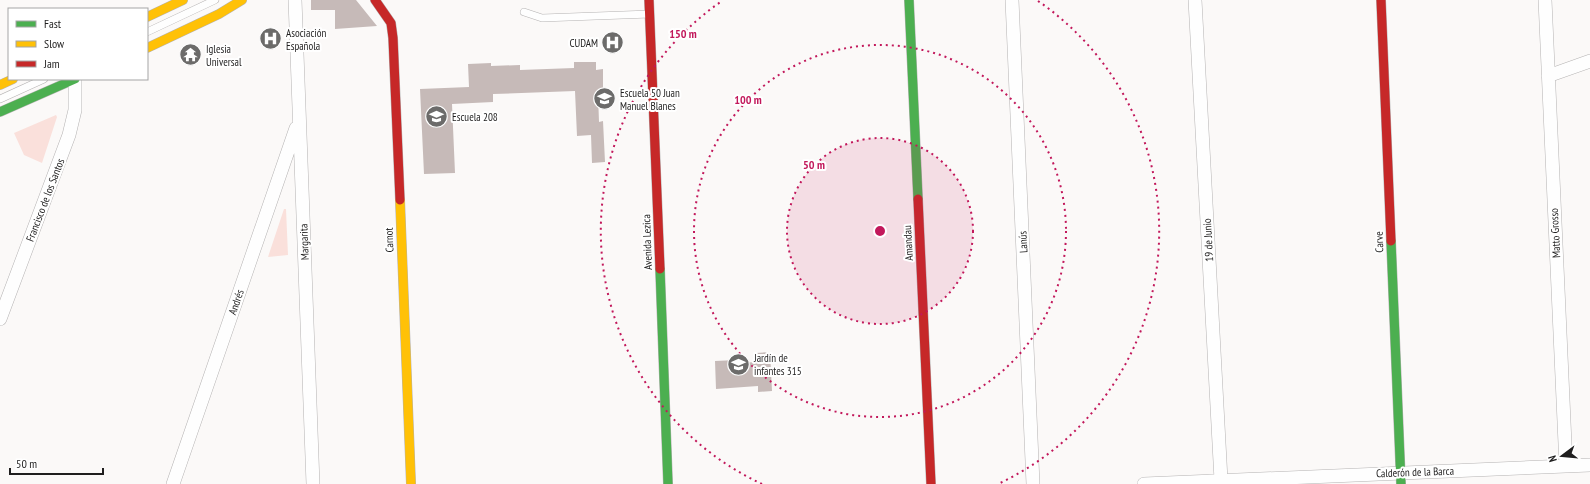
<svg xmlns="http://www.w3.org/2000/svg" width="1590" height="484" font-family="'PT Sans Narrow',sans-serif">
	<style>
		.green { fill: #fae0db }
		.building { fill: #c6bab8 }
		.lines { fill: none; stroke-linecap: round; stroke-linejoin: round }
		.lane-casing { stroke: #b5b3b3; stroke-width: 8 }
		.street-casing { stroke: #b5b3b3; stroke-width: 14 }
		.fast-casing { stroke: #b5b3b3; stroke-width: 10 }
		.slow-casing { stroke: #b5b3b3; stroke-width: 10 }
		.jam-casing { stroke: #b5b3b3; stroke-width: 10 }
		.lane { stroke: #fefefe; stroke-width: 7 }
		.street { stroke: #fefefe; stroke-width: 13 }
		.fast { stroke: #4caf50; stroke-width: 9 }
		.slow { stroke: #ffc107; stroke-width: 9 }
		.jam { stroke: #c62828; stroke-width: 9 }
		.ring { fill: none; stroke: #c2185b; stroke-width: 2; stroke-dasharray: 2 4 }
		.labels { text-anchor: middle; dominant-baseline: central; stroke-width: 4; stroke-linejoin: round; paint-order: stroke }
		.poi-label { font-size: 11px; fill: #1f1e1e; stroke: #fff; text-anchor: start }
		.street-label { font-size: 11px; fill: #1f1e1e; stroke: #fff }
		.centre { fill: #c2185b; stroke: #fff; stroke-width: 2 }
		.ring-label { font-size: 12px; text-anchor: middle; font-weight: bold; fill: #c2185b; stroke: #fff; stroke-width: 4; stroke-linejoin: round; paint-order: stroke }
	</style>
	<rect width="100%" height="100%" fill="#fbf9f8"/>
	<path class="green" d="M56,115L57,117L42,163L24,155L14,133Z
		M284,209H286L288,255L268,257Z"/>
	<path class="building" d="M311,0H356L377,26L335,29V10H311Z
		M574,62H596V70L603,69V94H598L599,122L603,121L605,162L592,163L591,135L577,136L575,91L493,94V102L452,104L455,173L424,174L420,89L469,87L468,64L491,63V66L520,65V70L574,68Z
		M770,352L772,391L758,392V386L716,389L715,361L737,360V363L757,362L756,353Z"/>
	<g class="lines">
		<defs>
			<path id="lane" d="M524,12L542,18L650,14
				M147,32L215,0
				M0,99L44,79"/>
			<path id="street" d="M295,0L313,484
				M1012,0L1033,484
				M1195,0L1221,480
				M1545,0L1566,466
				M1548,76L1590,61
				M0,319L69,135L75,110V79
				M173,484L296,128
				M1144,484L1590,465"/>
			<path id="fast" d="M909,0L918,199
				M0,112L75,79
				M1391,241L1401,484
				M660,269L668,484"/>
			<path id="slow" d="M147,17L183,0
				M147,48L219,14L242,0
				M0,85L13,79
				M400,200L411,484"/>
			<path id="jam" d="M375,0L391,23L393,38L400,200
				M649,0L660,269
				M1381,0L1391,241
				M918,199L931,484"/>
		</defs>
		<use href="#lane" class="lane-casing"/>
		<use href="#street" class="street-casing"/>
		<use href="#fast" class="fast-casing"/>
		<use href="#slow" class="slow-casing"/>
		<use href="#jam" class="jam-casing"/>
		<use href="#lane" class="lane"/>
		<use href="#street" class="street"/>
		<use href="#fast" class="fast"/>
		<use href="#slow" class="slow"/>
		<use href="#jam" class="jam"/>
	</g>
	<circle cx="880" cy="231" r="93" fill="#c2185b" fill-opacity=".12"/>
	<g class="ring">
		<circle cx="880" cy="231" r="93"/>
		<circle cx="880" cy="231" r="186"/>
		<path d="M762 484A279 279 0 0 1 722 1M1038 1A279 279 0 0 1 998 484"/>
	</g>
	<defs>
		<symbol id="hospital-disc" viewBox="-11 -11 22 22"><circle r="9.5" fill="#6c6b6a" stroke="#fff"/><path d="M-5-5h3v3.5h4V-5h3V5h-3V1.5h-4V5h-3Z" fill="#fff"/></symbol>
		<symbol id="temple-disc" viewBox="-11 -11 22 22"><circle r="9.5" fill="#6c6b6a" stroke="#fff"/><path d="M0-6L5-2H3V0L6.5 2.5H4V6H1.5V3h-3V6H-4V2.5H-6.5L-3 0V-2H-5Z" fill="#fff"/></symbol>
		<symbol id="school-disc" viewBox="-11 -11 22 22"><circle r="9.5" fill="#6c6b6a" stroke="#fff"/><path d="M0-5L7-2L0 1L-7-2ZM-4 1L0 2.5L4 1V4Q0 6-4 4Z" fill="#fff"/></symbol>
	</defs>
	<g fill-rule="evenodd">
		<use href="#hospital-disc" x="258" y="26" width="25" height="25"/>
		<use href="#hospital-disc" x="600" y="30" width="25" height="25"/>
		<use href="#temple-disc" x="178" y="42" width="25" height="25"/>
		<use href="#school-disc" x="592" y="86" width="25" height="25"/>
		<use href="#school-disc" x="424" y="104" width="25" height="25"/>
		<use href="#school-disc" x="726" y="352" width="25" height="25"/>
	</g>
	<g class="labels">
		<g class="poi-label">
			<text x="286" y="33">Asociación<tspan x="286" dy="13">Española</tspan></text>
			<text x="598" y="43" text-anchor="end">CUDAM</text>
			<text x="206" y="49">Iglesia<tspan x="206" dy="13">Universal</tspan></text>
			<text x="620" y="93">Escuela 50 Juan<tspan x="620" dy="13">Manuel Blanes</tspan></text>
			<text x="452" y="117">Escuela 208</text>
			<text x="754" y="358">Jardín de<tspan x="754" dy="13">infantes 315</tspan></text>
		</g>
		<g class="street-label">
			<text transform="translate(45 200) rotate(-69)">Francisco de los Santos</text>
			<text transform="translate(1555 233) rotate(-93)">Matto Grosso</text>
			<text transform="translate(389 240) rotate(-92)">Carnot</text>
			<text transform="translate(1208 240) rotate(-93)">19 de Junio</text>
			<text transform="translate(304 242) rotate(-92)">Margarita</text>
			<text transform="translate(647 242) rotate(-92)">Avenida Lezica</text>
			<text transform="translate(1023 242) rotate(-93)">Lanús</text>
			<text transform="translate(1379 242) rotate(-92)">Carve</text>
			<text transform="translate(908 243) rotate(-93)">Amandau</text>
			<text transform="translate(236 302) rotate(-71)">Andrés</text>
			<text transform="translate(1415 472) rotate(-2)">Calderón de la Barca</text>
		</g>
	</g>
	<circle cx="880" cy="231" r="6" class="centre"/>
	<g class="ring-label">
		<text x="683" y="38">150 m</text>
		<text x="748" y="104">100 m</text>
		<text x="814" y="169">50 m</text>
	</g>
	<rect x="8" y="8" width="140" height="72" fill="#ffffff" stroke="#a5a5a5"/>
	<rect x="16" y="21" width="20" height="6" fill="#4caf50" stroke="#a5a5a5"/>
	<text x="44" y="28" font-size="12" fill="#1f1e1e">Fast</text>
	<rect x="16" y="41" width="20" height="6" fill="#ffc107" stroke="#a5a5a5"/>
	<text x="44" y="48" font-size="12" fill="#1f1e1e">Slow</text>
	<rect x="16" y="61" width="20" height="6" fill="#c62828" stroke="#a5a5a5"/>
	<text x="44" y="68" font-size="12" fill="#1f1e1e">Jam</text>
	<g transform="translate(1562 456) rotate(254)" stroke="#ffffff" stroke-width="3" paint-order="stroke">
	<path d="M0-3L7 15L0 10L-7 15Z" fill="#1f1e1e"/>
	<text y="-6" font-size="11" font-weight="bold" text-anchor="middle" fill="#1f1e1e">N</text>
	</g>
	<path d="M10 468v6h93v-6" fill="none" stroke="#1f1e1e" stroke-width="2"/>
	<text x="16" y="468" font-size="12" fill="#1f1e1e" stroke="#ffffff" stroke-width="3" paint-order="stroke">50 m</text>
</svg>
